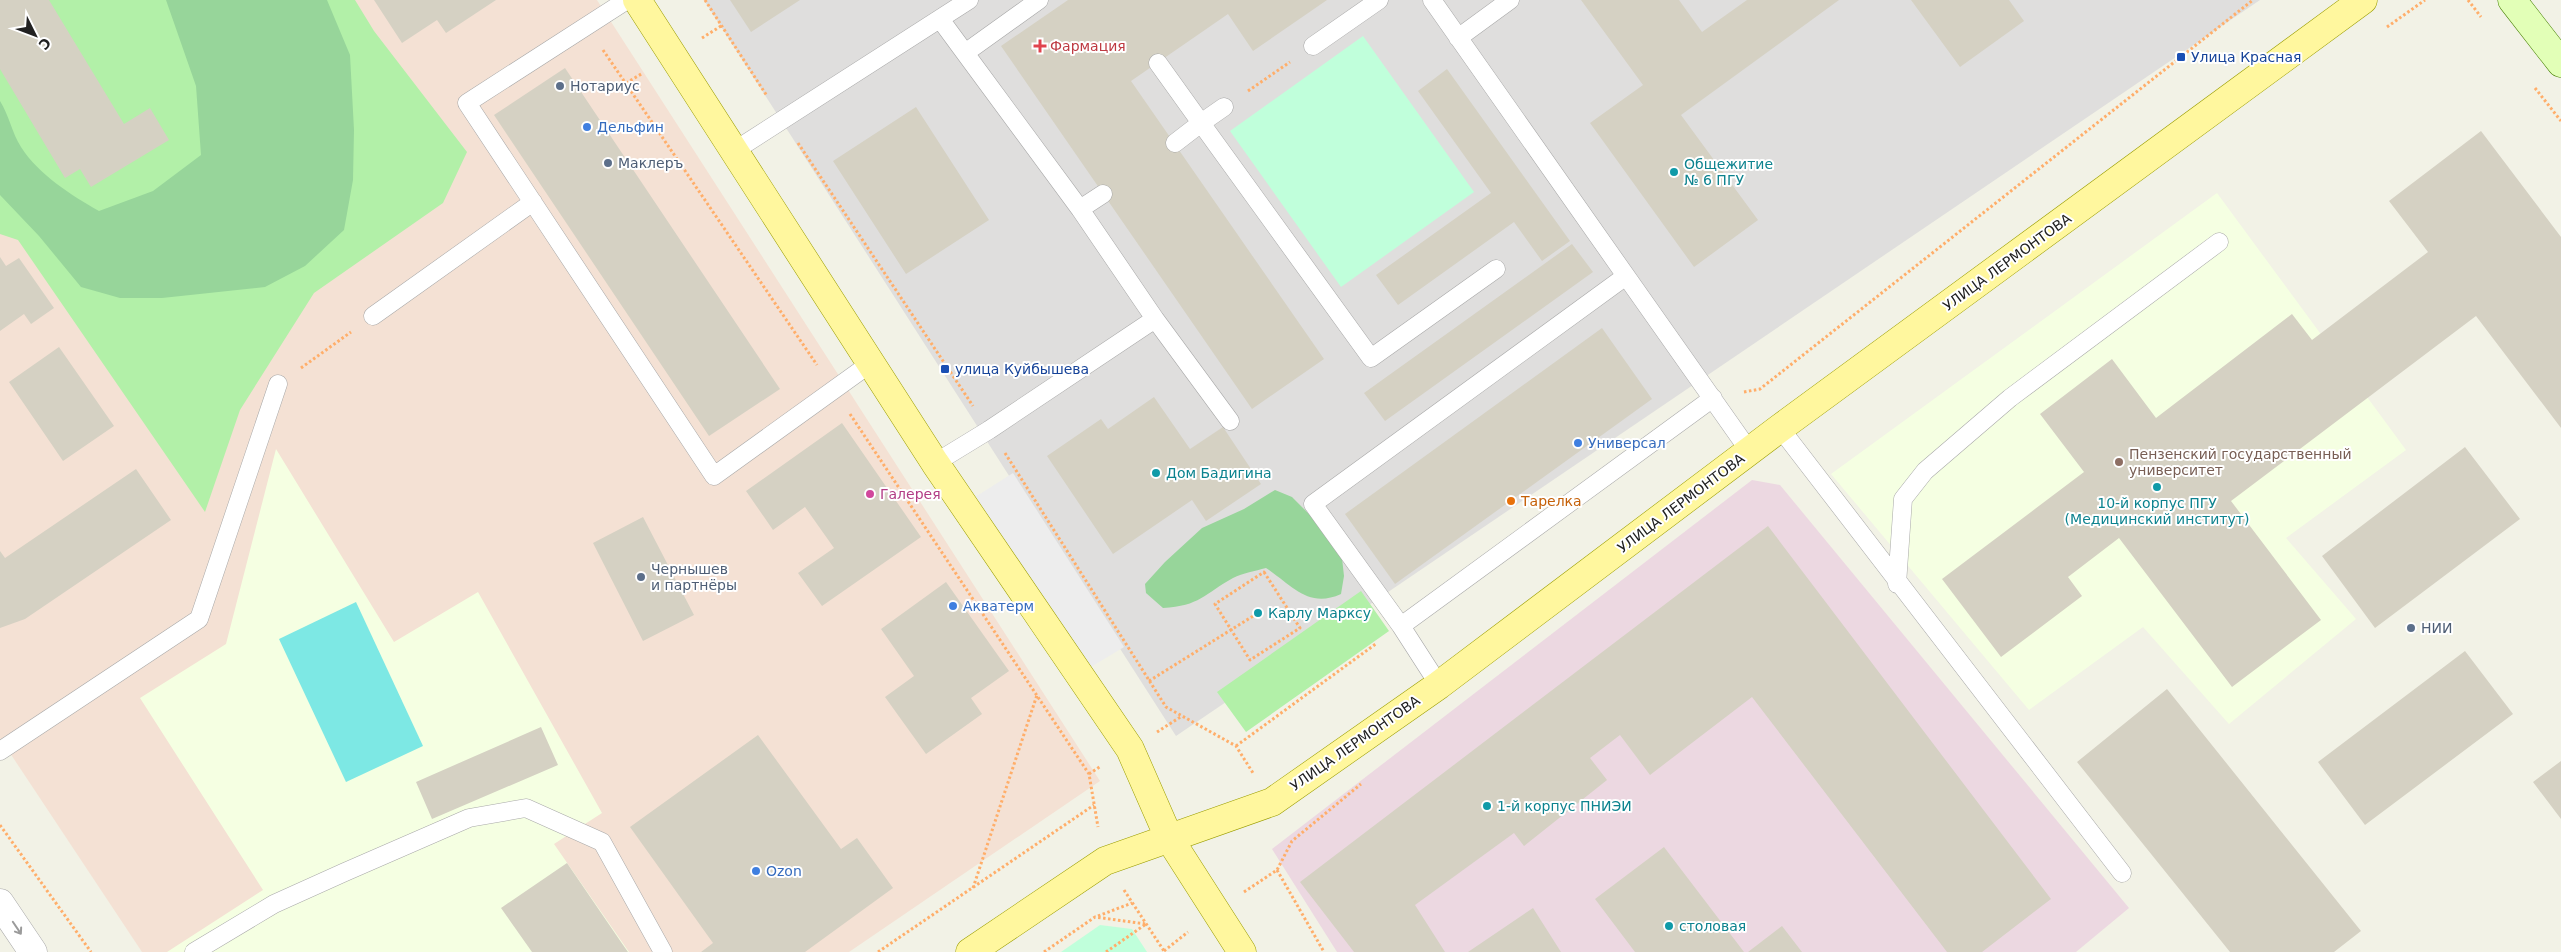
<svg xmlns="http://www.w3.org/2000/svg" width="2561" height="952" font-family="'DejaVu Sans',sans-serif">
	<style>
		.residential { fill: #dfdedd }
		.commercial { fill: #f4e1d4 }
		.industrial { fill: #ecd8e1 }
		.education { fill: #f5ffe2 }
		.grass { fill: #b2f0a8 }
		.forest { fill: #97d59a }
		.park { fill: #c0ffdb }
		.pitch { fill: #7de8e4 }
		.parking { fill: #ededed }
		.building { fill: #d5d1c3 }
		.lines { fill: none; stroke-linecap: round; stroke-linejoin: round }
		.lane-casing { stroke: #a8a8a8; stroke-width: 19 }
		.street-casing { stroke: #a8a8a8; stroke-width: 29 }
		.secondary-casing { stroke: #457f00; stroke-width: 29 }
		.primary-casing { stroke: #9a9d00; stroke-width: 29 }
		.path { stroke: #ffae6a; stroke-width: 3; stroke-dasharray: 2.5 2.5; stroke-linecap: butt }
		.lane { stroke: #fff; stroke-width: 18 }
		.street { stroke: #fff; stroke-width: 28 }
		.secondary { stroke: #e2ffb7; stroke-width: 28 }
		.primary { stroke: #fff79e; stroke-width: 28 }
		.oneway { stroke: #9b9b9b }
		.health-dot { fill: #e0444e; stroke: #fff; stroke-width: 2 }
		.transit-dot { fill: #1a4fb4; stroke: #fff; stroke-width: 2 }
		.service-dot { fill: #5c6f8a; stroke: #fff; stroke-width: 2 }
		.shop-dot { fill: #3f7fe0; stroke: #fff; stroke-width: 2 }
		.culture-dot { fill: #0f9aa8; stroke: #fff; stroke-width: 2 }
		.education-dot { fill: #8d6e63; stroke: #fff; stroke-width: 2 }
		.hotel-dot { fill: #d1479c; stroke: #fff; stroke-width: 2 }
		.food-dot { fill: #e8710a; stroke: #fff; stroke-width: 2 }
		.labels { text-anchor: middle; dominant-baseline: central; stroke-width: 4; stroke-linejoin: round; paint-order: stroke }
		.health-label { font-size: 14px; fill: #be3a42; stroke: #fff; text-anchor: start }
		.transit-label { font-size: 14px; fill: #164399; stroke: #fff; text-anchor: start }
		.service-label { font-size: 14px; fill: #4e5e75; stroke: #fff; text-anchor: start }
		.shop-label { font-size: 14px; fill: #366cbe; stroke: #fff; text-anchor: start }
		.culture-label { font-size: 14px; fill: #0d838f; stroke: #fff; text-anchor: start }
		.street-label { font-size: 14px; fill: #212121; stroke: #fff }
		.education-label { font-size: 14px; fill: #785e54; stroke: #fff; text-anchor: start }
		.hotel-label { font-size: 14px; fill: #b23c85; stroke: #fff; text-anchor: start }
		.food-label { font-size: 14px; fill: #c56008; stroke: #fff; text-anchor: start }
	</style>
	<rect width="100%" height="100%" fill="#f2f2e6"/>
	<path class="residential" d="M704,0H2260L1176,736Z"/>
	<path class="commercial" d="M0,0H597L1100,781L849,952H142L0,738Z"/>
	<path class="industrial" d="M1752,480L1780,485L2129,908L2076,952H1337L1272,849Z"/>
	<path class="education" d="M2217,193L2406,450L2286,538L2356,619L2229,724L2143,627L2029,710L1831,474Z
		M276,449L394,642L478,592L602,813L554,844L629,952H167L263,890L140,698L226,644Z"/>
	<path class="grass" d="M0,0H355L374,31L467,152L443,203L314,293L240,410L205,512L18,240L0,234Z
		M1361,591L1389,631L1246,732L1217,692Z"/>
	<path class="forest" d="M166,0H327L350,55L354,130L353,180L344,230L305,266L265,287L162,298H120L81,287L39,236L0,195V101C9,115 12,133 21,147C39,175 71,195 99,211L153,191L201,155L196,86Z
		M1275,490L1292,497L1311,516L1342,558L1344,576L1341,594C1308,609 1292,585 1266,568C1255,571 1243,573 1233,578C1204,594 1200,606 1163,608L1146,593L1145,584L1165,562L1202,528L1244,509Z"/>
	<path class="park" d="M1363,36L1474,192L1341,287L1230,131Z
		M1100,925L1132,929L1147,952H1061Z"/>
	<path class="pitch" d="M356,602L423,746L346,782L279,639Z"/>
	<path class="parking" d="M1013,473L1124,647L1081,673L972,499Z"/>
	<path class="building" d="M0,0H49L124,124L150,108L169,140L91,187L80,169L65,178L0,69Z
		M374,0H496L446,33L437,20L402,43Z
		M730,0H800L751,32Z
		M1068,0H1327L1253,51L1228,14L1131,81L1324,359L1252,409L1001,46Z
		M1581,0H1679L1702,32L1747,0H1839L1681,115L1758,220L1694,267L1590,123L1643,85Z
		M1911,0H2009L2024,21L1960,67Z
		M565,68L780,389L709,436L494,115Z
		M1447,69L1570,241L1542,261L1514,222L1398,305L1376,275L1491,193L1418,91Z
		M916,107L989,220L906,274L833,161Z
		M2481,131L2561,237V428L2476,316L2231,501L2321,620L2232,687L2119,538L2068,577L2082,596L2001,657L1942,579L2084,472L2040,414L2112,359L2156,418L2292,314L2312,340L2428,252L2389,201Z
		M1572,244L1593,272L1385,421L1364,393Z
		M0,257L6,266L19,258L54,308L31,324L24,314L0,331Z
		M1602,328L1652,399L1395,584L1345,514Z
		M59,347L114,426L63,461L9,382Z
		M1154,397L1190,449L1223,427L1261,484L1206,521L1192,500L1113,554L1047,456L1101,419L1108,429Z
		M842,423L921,537L822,606L798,573L834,548L805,507L773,530L746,491Z
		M2465,447L2520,519L2375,628L2322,556Z
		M136,469L171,520L25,619L0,628V551L5,558Z
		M643,517L694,615L643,641L593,543Z
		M1768,526L2051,899L1982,952H1947L1752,697L1650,775L1620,735L1590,758L1607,780L1524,846L1514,833L1415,905L1445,952H1354L1300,882Z
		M946,582L1009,671L971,698L982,714L926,754L885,697L914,676L881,629Z
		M2465,651L2513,714L2365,825L2318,762Z
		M2167,689L2361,931L2334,952H2230L2077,762Z
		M541,727L558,765L432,819L416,782Z
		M758,735L841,849L857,838L893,888L805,952H701L713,943L630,827Z
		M2561,761V819L2533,782Z
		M1664,847L1744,952H1635L1595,899Z
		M567,863L621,942L628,952H532L501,908Z
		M1533,908L1561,952H1468Z
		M1782,926L1802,952H1748Z"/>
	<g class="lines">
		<defs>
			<path id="lane" d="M627,0L467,103L714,476L871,363
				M1039,0L965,53L1080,209
				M1432,0L1626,276
				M940,19L965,53
				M1458,38L1510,0
				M1313,46L1379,0
				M1158,63L1201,123L1175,143
				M1224,107L1201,123L1371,358L1496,269
				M734,151L969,0
				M373,316L533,202
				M1155,319L1230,421
				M1780,428L2122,873
				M935,463L989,430L1155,319L1080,209L1103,194
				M1897,584L1903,499L1925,471L2010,398L2219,242
				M1401,626L1713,398
				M1439,685L1401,626L1313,504L1626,276L1750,452
				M0,751L199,619L278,384
				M194,952L274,904L345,872L469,818L526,808L602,842L663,952"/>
			<path id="street" d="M0,903L33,952"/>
			<path id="secondary" d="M2512,0L2561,63"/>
			<path id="primary" d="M637,0L935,463L1130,749L1169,838L1242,952
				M970,952L1105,861L1272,802L1439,685L1780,428L2363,0"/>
		</defs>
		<use href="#lane" class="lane-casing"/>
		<use href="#street" class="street-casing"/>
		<use href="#secondary" class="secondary-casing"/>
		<use href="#primary" class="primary-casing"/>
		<path class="path" d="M705,0L767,96
			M2468,0L2481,17
			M2387,27L2425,0
			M702,38L721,26
			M603,50L817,365
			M626,83L643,73
			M2535,88L2561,121
			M1248,91L1290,62
			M798,143L973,406
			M301,368L351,332
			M1744,392L1760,389L2253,0
			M850,414L1089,774L1098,827
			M1005,453L1166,707L1236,746L1253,773
			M1264,572L1300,628L1250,660L1215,604Z
			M1149,681L1258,613
			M1157,732L1182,716
			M1236,746L1377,643
			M1089,774L1101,766
			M0,825L91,952
			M1277,870L1324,952
			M973,888L1037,695
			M1124,890L1164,951
			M1244,892L1277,870L1292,841L1361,784
			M1098,916L1132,903
			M1164,951L1188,932
			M878,952L1094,805
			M1044,952L1095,917L1146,924
			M1106,952L1146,924"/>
		<use href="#lane" class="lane"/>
		<use href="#street" class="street"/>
		<use href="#secondary" class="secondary"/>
		<use href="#primary" class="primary"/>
	</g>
	<defs><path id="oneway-shaft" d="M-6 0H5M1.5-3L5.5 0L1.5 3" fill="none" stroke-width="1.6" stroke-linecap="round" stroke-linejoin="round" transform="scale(1.25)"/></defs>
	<use class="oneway" href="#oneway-shaft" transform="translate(17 928) rotate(56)"/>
	<path class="health-dot" d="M1037.5 38.5h5v5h5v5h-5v5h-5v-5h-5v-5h5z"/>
	<g class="transit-dot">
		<rect x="2176" y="52" width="10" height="10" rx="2.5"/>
		<rect x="940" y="364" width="10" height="10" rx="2.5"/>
	</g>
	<g class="service-dot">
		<circle cx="560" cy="86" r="5"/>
		<circle cx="608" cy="163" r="5"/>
		<circle cx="641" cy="577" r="5"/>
		<circle cx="2411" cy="628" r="5"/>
	</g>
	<g class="shop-dot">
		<circle cx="587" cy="127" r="5"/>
		<circle cx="1578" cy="443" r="5"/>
		<circle cx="953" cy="606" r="5"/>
		<circle cx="756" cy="871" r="5"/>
	</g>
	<g class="culture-dot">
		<circle cx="1674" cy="172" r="5"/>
		<circle cx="1156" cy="473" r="5"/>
		<circle cx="2157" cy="487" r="5"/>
		<circle cx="1258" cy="613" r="5"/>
		<circle cx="1487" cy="806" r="5"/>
		<circle cx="1669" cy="926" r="5"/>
	</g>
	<circle class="education-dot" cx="2119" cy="462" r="5"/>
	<circle class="hotel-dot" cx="870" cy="494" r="5"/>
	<circle class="food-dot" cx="1511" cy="501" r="5"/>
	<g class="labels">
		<g class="health-label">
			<text x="1050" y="46">Фармация</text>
		</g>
		<g class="transit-label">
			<text x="2191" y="57">Улица Красная</text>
			<text x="955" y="369">улица Куйбышева</text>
		</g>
		<g class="service-label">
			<text x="570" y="86">Нотариус</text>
			<text x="618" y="163">Маклеръ</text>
			<text x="651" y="569">Чернышев<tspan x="651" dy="16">и партнёры</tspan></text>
			<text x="2421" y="628">НИИ</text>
		</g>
		<g class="shop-label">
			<text x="597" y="127">Дельфин</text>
			<text x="1588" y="443">Универсал</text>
			<text x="963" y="606">Акватерм</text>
			<text x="766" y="871">Ozon</text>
		</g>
		<g class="culture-label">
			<text x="1684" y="164">Общежитие<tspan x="1684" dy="16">№ 6 ПГУ</tspan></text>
			<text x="1166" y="473">Дом Бадигина</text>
			<text x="2157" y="503" text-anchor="middle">10-й корпус ПГУ<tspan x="2157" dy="16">(Медицинский институт)</tspan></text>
			<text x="1268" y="613">Карлу Марксу</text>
			<text x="1497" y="806">1-й корпус ПНИЭИ</text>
			<text x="1679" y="926">столовая</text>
		</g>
		<g class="street-label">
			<text transform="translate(2007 262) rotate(-36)">УЛИЦА ЛЕРМОНТОВА</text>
			<text transform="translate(1681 503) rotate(-37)">УЛИЦА ЛЕРМОНТОВА</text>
			<text transform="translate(1355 743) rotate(-35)">УЛИЦА ЛЕРМОНТОВА</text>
		</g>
		<g class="education-label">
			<text x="2129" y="454">Пензенский государственный<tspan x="2129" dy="16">университет</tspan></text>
		</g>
		<g class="hotel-label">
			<text x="880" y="494">Галерея</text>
		</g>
		<g class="food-label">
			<text x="1521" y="501">Тарелка</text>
		</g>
	</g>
	<g transform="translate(35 35) rotate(132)" stroke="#ffffff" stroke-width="4" paint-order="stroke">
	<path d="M0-4L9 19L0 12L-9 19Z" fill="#212121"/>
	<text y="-8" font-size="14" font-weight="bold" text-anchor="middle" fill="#212121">С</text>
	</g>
</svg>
